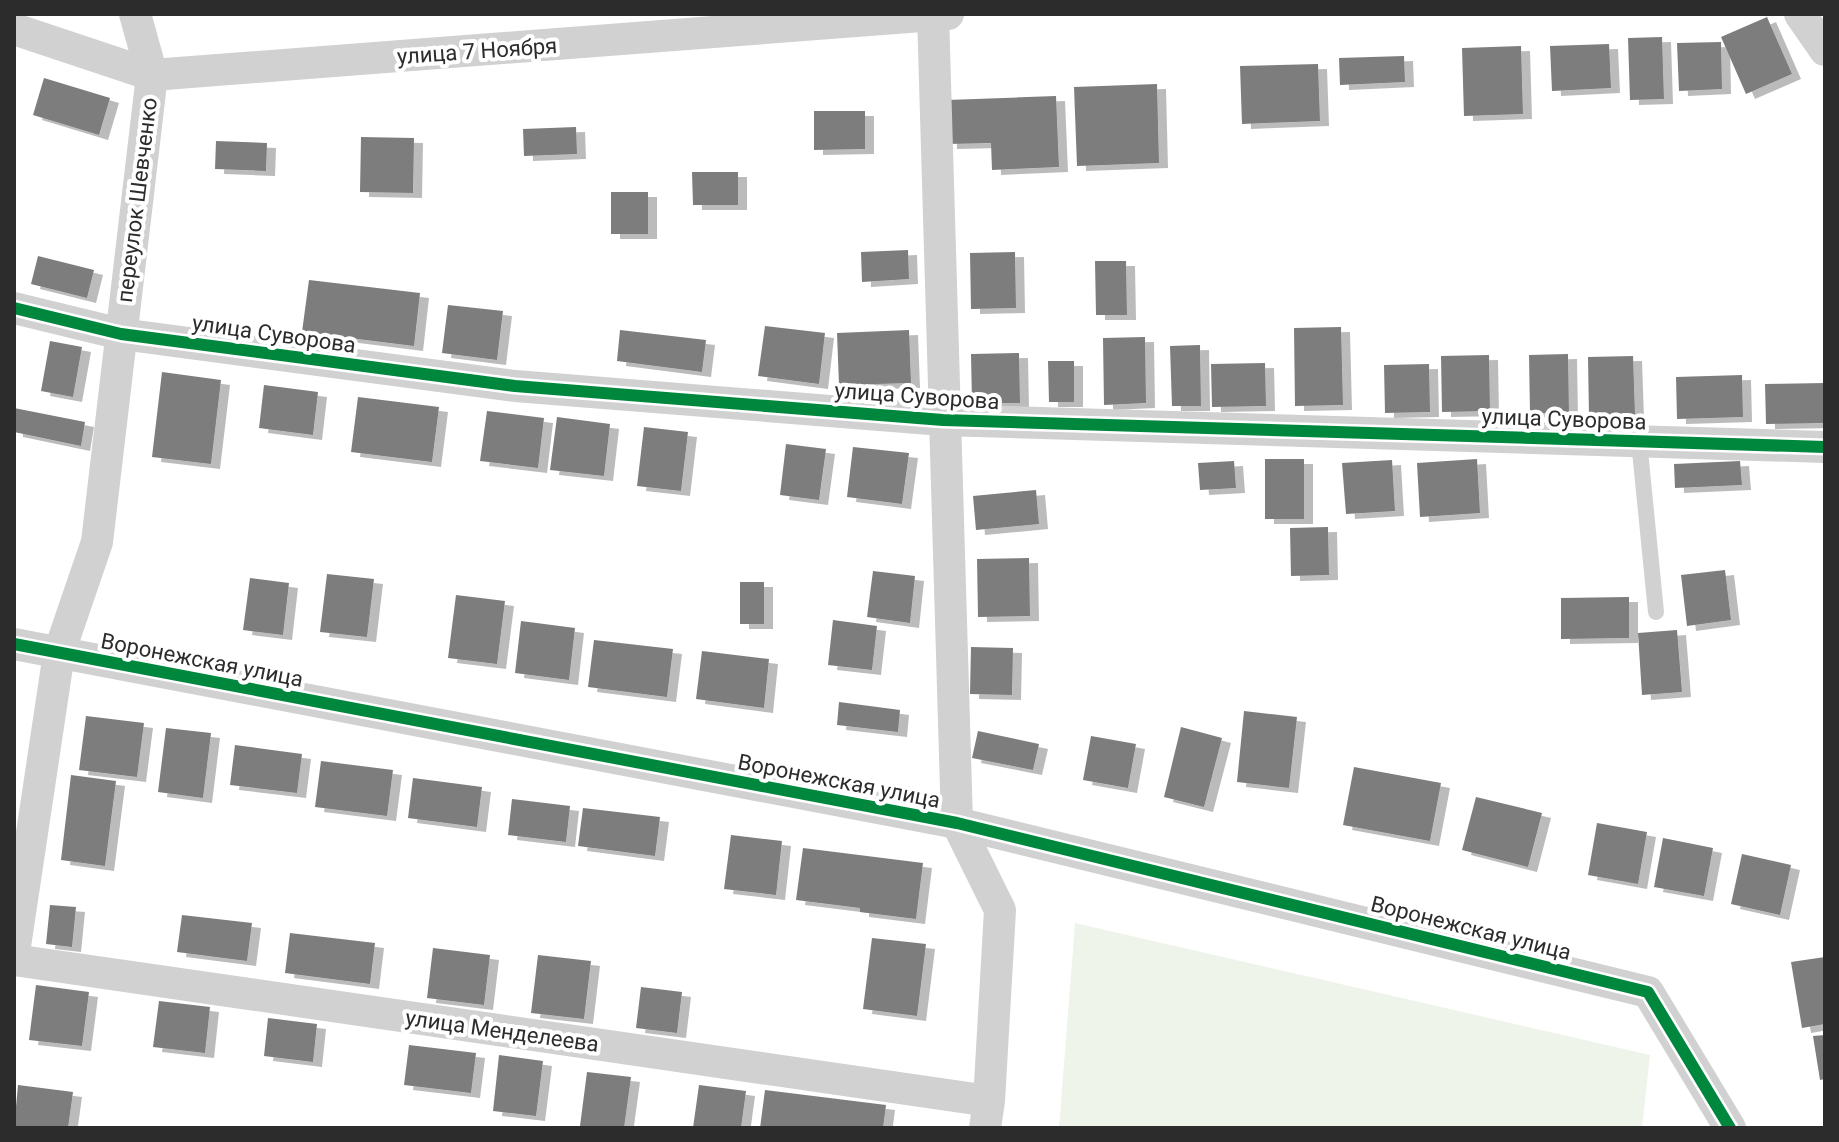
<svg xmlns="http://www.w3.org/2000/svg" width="1839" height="1142" font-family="Roboto,sans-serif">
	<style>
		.green { fill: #eff4ea }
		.building { fill: #7d7d7d; filter: url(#shadow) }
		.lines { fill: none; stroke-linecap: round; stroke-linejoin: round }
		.lane { stroke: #d1d1d1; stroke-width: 16 }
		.street { stroke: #d1d1d1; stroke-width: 32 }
		.cycleway-casing { stroke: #fff; stroke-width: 17 }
		.cycleway { stroke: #00873e; stroke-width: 12 }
		.labels { text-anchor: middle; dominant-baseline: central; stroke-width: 8; stroke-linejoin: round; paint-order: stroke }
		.street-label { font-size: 22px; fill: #2c2c2c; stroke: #fff }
	</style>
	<defs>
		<filter id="shadow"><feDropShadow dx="9" dy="5" stdDeviation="0" flood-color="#0004"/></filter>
	</defs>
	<rect width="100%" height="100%" fill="#fff"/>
	<path class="green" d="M1075,923L1650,1055L1642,1128H1059Z"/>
	<path class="building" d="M1767,17L1792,74L1746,94L1721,37Z
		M1662,37L1664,99L1630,100L1628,38Z
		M1721,42L1722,89L1679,91L1677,43Z
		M1609,44L1611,88L1552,91L1550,46Z
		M1521,46L1523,114L1464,116L1462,48Z
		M1404,56L1405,82L1340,85L1339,58Z
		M1318,64L1320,121L1242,124L1240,66Z
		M44,78L110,98L99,135L33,115Z
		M1157,84L1159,163L1077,166L1074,87Z
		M1056,96L1059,167L992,170L991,143L948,144L947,100Z
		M814,111H865V149L814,150Z
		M576,127L577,154L524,156L523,129Z
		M361,137L414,138L413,193L360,192Z
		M216,141L267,143L266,171L215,169Z
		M692,172H738V205H693Z
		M611,192H648V234H611Z
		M908,250L909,279L862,282L861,252Z
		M1015,252L1016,308L971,309L970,253Z
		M38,256L94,270L87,298L31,284Z
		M1095,261H1126L1127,315H1096Z
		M309,280L420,293L414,346L302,332Z
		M448,305L503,311L497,360L442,353Z
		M765,326L825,333L819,384L758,376Z
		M1341,327L1343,405L1295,406L1294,328Z
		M620,330L706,340L702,372L617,361Z
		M909,330L911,383L839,385L837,333Z
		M1145,337L1146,403L1104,405L1103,338Z
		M50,341L82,347L73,397L41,391Z
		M1200,345L1201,406H1172L1170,346Z
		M1019,353L1020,403H972L971,354Z
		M1568,354L1569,413H1530L1529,355Z
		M1489,355L1490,411L1442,412L1441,356Z
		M1633,356L1635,414L1589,416L1588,357Z
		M1048,361H1074V402H1049Z
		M1265,363L1266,406L1212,407L1211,364Z
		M1429,364L1430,412L1385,413L1384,365Z
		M162,372L221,380L211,464L152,457Z
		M1742,375L1743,417L1677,419L1676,377Z
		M1825,383V423L1766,424L1765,384Z
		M264,385L318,392L313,435L259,428Z
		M358,397L439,407L432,462L351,452Z
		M14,408L85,422L81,446L14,432Z
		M487,411L544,418L538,468L480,461Z
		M557,417L610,424L604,476L550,470Z
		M644,427L688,432L681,491L637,486Z
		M786,444L826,449L819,500L780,495Z
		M853,447L909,453L902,504L847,497Z
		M1265,459H1304V519H1265Z
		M1477,459L1480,513L1420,517L1417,463Z
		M1392,460L1395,511L1346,514L1342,463Z
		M1234,461L1236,488L1200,490L1198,463Z
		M1740,461L1742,485L1675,488L1674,464Z
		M1036,490L1039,524L976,530L973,496Z
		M1328,527L1329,575L1291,576L1290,528Z
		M1029,558L1030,616L978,617L977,559Z
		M1725,570L1731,620L1687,626L1681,575Z
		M873,571L915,576L910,623L867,617Z
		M327,574L374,579L367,637L320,632Z
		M250,578L289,583L283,635L243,630Z
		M740,582H764V624H740Z
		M456,595L505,601L497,664L448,658Z
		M1629,597V638L1561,639V598Z
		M833,620L877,626L872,670L828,665Z
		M521,621L575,628L569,680L515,673Z
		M1677,630L1682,692L1642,695L1638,633Z
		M594,640L673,649L667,697L588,687Z
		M971,647L1013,648L1012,695L970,694Z
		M702,651L769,659L764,708L696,699Z
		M839,702L900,710L898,732L837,725Z
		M1244,711L1297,717L1289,788L1237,782Z
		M86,716L144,723L137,777L79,770Z
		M1181,727L1222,738L1204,807L1164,797Z
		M166,728L211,733L203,798L158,792Z
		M978,731L1039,744L1033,770L972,758Z
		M1091,736L1136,744L1128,788L1083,780Z
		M235,745L302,754L297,793L230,785Z
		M321,761L393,770L387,816L315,807Z
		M1354,767L1441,783L1430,841L1343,825Z
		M71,775L116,781L105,866L61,860Z
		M413,778L482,787L477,827L408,818Z
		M1476,797L1542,813L1528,867L1462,850Z
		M512,799L570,806L566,842L508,835Z
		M583,808L660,817L655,856L578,846Z
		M1597,823L1647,832L1638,884L1588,875Z
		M731,835L782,841L776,895L724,889Z
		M1663,838L1713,848L1704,896L1654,887Z
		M803,848L923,863L916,919L860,912V908L796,900Z
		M1742,854L1791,865L1780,915L1731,904Z
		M50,905L76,907L72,947L46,944Z
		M182,915L252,923L247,961L177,952Z
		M290,933L375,943L370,984L285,973Z
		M872,938L926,944L917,1016L863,1009Z
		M433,948L490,955L484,1005L427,998Z
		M538,955L591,961L584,1019L531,1013Z
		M1825,957V1024L1802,1028L1791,962Z
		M36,985L89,992L82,1046L29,1040Z
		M641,987L682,992L677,1033L636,1028Z
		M159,1001L210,1007L205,1053L153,1047Z
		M268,1018L317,1024L313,1062L264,1056Z
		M1825,1035V1079L1820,1080L1813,1036Z
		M409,1045L476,1053L471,1093L404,1085Z
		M499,1055L543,1061L536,1116L493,1111Z
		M587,1072L631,1077L624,1128L580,1126Z
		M18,1085L73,1092L68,1128H14Z
		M699,1085L746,1091L741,1128H693Z
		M765,1090L886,1105L883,1128H760Z"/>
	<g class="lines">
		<path class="lane" d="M1639,441L1656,612"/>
		<path class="street" d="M933,14L957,823L1000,910L989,1101L985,1128
			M1800,14L1825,50
			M14,29L152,75L948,14
			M14,308L121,334L515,386L943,420L1825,447
			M14,644L957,823L1648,992L1730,1128
			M14,953L59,653L97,542L152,75L135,14
			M14,960L989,1101"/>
		<defs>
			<path id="cycleway" d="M14,308L121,334L515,386L943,420L1825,447
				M14,644L957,823L1648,992L1730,1128"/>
		</defs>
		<use href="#cycleway" class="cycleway-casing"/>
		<use href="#cycleway" class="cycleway"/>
	</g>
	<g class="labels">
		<g class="street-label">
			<text transform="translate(477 51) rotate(-4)">улица 7 Ноября</text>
			<text transform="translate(137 200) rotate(-83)">переулок Шевченко</text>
			<text transform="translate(274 334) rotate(8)">улица Суворова</text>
			<text transform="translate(917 396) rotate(4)">улица Суворова</text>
			<text transform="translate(1564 419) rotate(2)">улица Суворова</text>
			<text transform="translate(202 660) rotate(11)">Воронежская улица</text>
			<text transform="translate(839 781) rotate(11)">Воронежская улица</text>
			<text transform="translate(1471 928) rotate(14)">Воронежская улица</text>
			<text transform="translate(502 1031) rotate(8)">улица Менделеева</text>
		</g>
	</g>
	<rect width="1839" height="1142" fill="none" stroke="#2c2c2c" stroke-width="32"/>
</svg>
